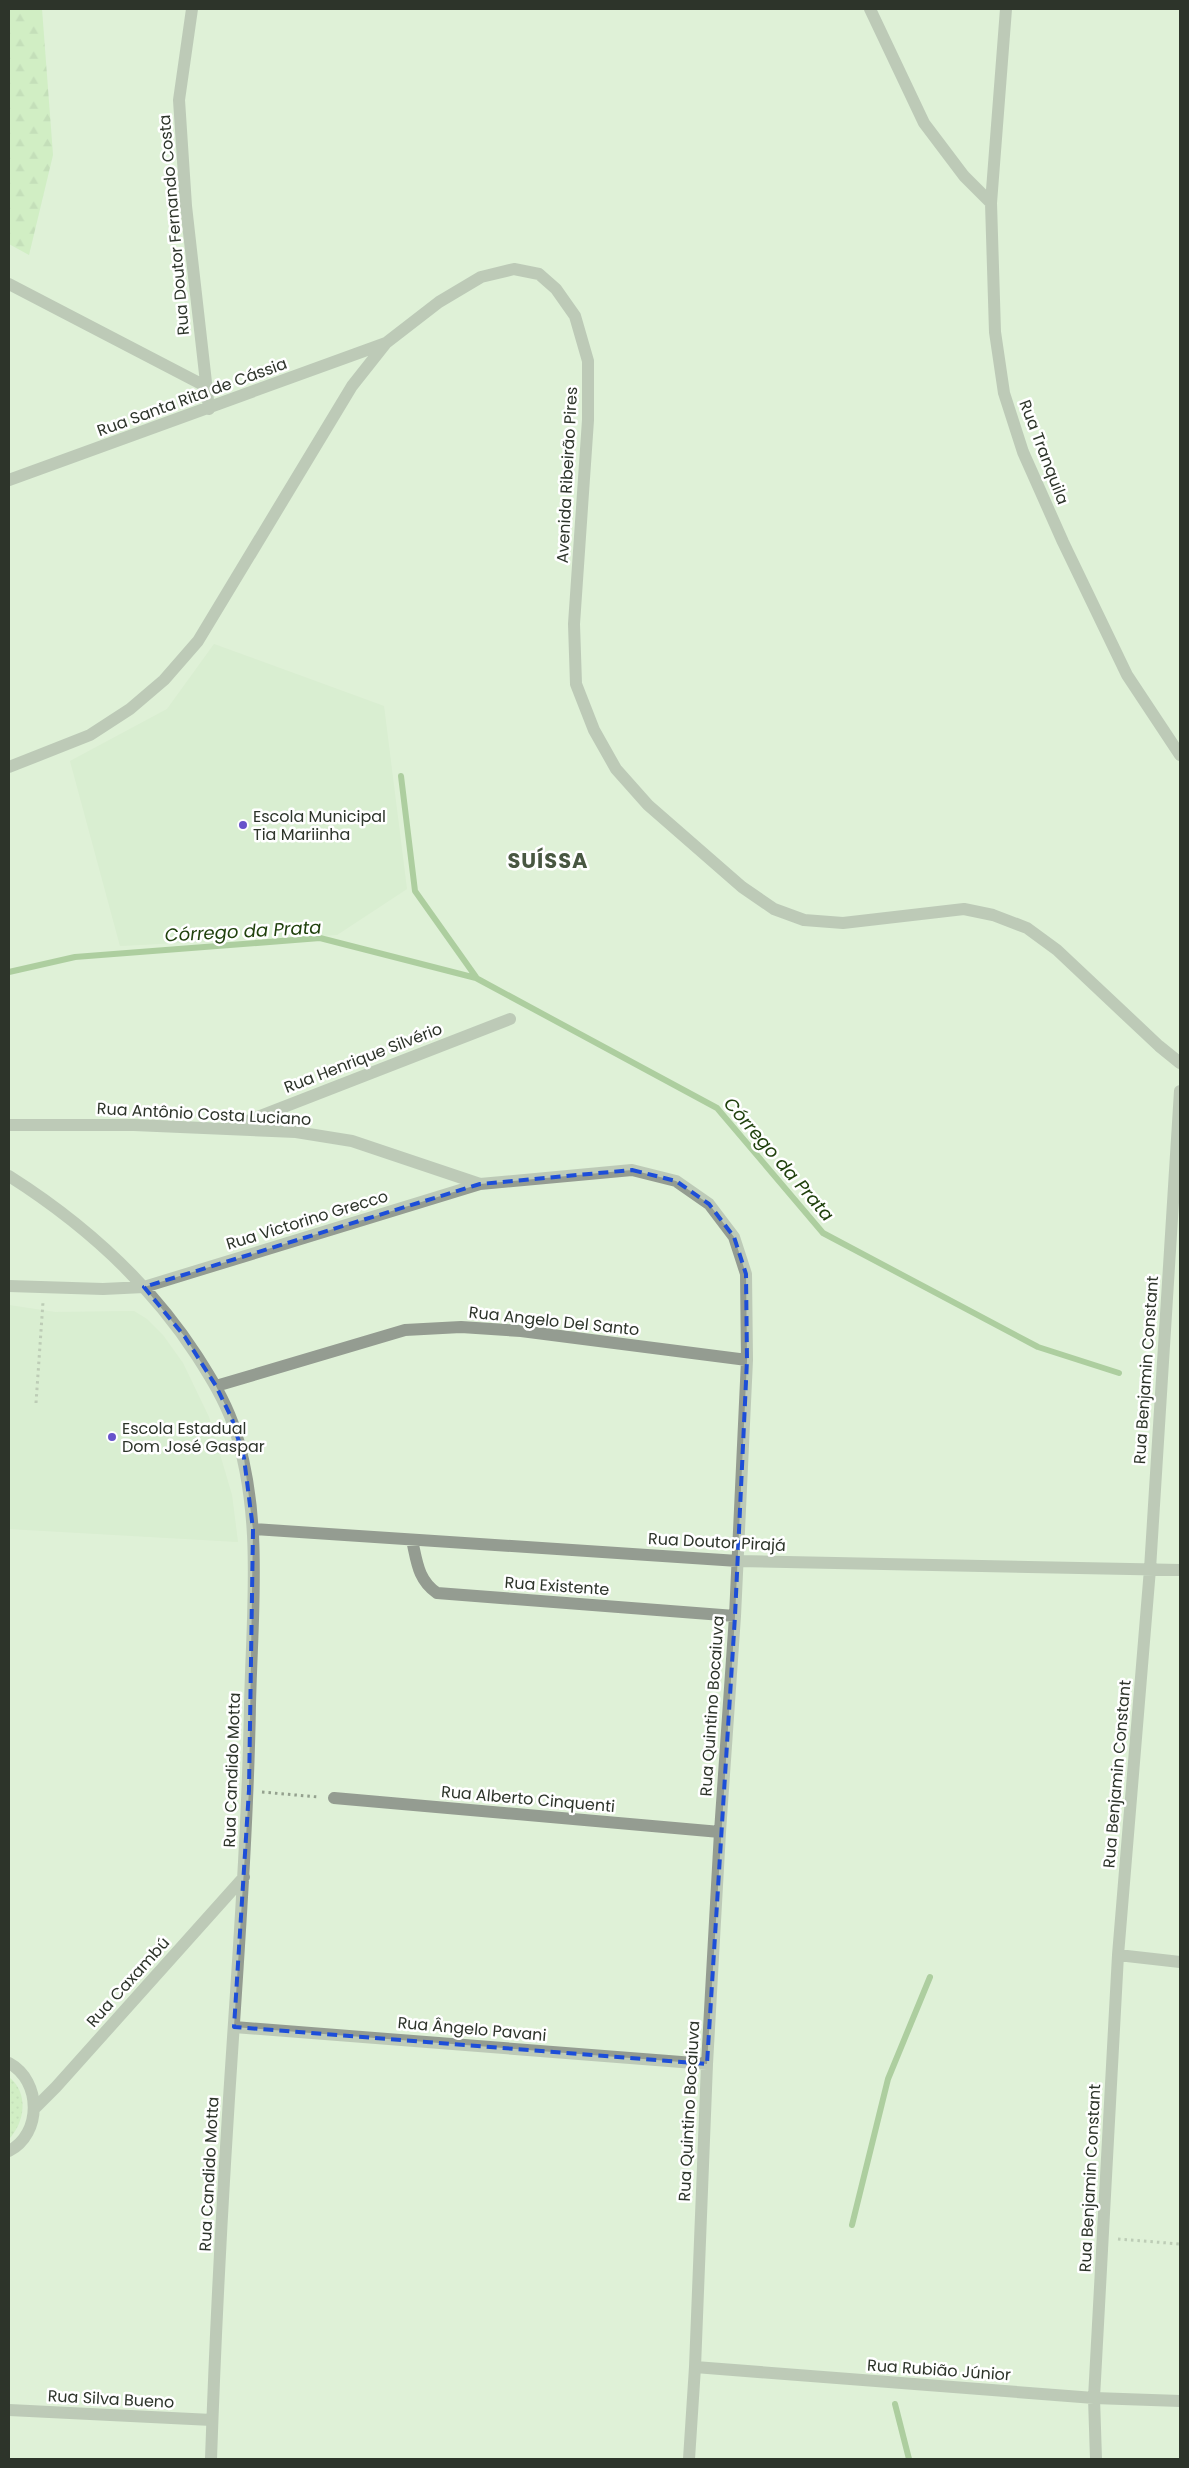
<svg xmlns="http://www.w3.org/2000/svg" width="1189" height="2468" font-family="Poppins,sans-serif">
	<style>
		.built { fill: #d3eac9 }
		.grass { fill: url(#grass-dots) }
		.forest { fill: url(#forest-firs) }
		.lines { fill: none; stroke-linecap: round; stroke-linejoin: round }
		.stream { stroke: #72a45c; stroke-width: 6 }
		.path { stroke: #94a18e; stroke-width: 3; stroke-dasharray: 2.5 4; stroke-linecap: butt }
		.street { stroke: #949c91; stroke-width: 12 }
		.marked { fill: none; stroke: #1d4ed8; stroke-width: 4; stroke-dasharray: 10 6; stroke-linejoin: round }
		.poi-dot { fill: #6752cb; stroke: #fff; stroke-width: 2 }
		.labels { text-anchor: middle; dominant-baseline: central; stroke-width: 5; stroke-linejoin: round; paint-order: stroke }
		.street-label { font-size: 16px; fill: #2d342a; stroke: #fff }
		.poi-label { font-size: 16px; fill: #2d342a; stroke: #fff; text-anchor: start }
		.water-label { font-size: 18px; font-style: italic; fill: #20410d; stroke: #fff }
		.district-label { font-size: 21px; font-weight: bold; letter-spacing: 1px; fill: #485741; stroke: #fff }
	</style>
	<defs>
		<pattern id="grass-dots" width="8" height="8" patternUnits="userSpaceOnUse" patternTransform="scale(1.25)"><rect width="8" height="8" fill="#c0eaae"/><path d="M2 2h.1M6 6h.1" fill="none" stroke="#a5c996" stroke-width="1.8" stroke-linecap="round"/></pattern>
		<pattern id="forest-firs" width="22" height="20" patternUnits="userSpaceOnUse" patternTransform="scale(1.25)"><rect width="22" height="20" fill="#c0eaae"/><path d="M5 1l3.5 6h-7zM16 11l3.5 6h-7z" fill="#a5c996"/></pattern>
	</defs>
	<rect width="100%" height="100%" fill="#dff1d7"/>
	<path class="built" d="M214,644L384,706L407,889L337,935L120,946L70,761L167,709Z
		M9,1305L55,1312L134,1311L147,1319L163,1335L183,1363L209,1417L232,1495L238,1542L9,1529Z"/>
	<path class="grass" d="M9,2077C29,2093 25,2122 9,2139Z"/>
	<path class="forest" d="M9,9H42L53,155L29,255L9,244Z"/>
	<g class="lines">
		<path class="stream" d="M401,776L415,891L476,977
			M9,972L75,957L320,938L476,978L717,1108L823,1233L1038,1347L1119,1373
			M852,2225L888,2079L930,1977
			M895,2404L909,2459"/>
		<path class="path" d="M36,1403L43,1302
			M262,1792L318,1797
			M1118,2239L1180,2244"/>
		<path class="street" d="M192,9L179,100L186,206L209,409
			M870,9L924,123L964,176L991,203
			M1006,9L991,203L995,332L1004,393L1023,452L1063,542L1127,675L1180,755
			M9,284L207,387
			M9,480L386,343
			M9,767L90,735L130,709L164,680L198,641L352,386L386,343L439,302L481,277L514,269L539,274L556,289L575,316L588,361V420L574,624L576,684L594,730L616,769L648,805L742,887L774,909L804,920L843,923L964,909L993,915L1027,928L1057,950L1159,1046L1180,1063
			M9,1125H134L296,1132L352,1141L480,1184
			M232,1127L510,1019
			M9,1176C83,1223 149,1282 197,1356C211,1378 224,1399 233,1424C264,1513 252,1612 250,1705C248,1812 241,1917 234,2023C224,2168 216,2314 211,2459
			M9,1286L103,1289L144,1287L480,1184L632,1170L676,1181L709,1204L734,1237L746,1274L747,1360L735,1616L720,1832L707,2064L695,2367L689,2459
			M216,1386L405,1330L461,1327L521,1331L747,1360
			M253,1529L738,1561L1180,1570
			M412,1540C417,1562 418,1580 437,1593L735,1616
			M334,1798L720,1832
			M1118,1955L1180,1962
			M234,2027L707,2064
			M9,2063C42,2081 42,2134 9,2151
			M35,2108L56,2087L244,1877
			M695,2367L1094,2398L1180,2401
			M9,2410L212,2420
			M1096,2459L1094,2398L1118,1955L1150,1569L1180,1091"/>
	</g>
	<path d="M0 0H1189V2468H0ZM632,1170L676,1181L709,1204L734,1237L746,1274L747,1360L735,1616L707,2064L234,2027L249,1790L253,1529L244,1458L232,1419L216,1386L185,1337L144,1287L480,1184Z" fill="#dff1d7" fill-opacity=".55" fill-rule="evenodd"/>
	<path class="marked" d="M632,1170L676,1181L709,1204L734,1237L746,1274L747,1360L735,1616L707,2064L234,2027L249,1790L253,1529L244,1458L232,1419L216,1386L185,1337L144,1287L480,1184Z"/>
	<g class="poi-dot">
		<circle cx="243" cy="825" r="5"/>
		<circle cx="112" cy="1437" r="5"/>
	</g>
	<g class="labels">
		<g class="street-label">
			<text transform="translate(174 225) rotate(-95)">Rua Doutor Fernando Costa</text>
			<text transform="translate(192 397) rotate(-20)">Rua Santa Rita de Cássia</text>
			<text transform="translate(1044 452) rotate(69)">Rua Tranquila</text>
			<text transform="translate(567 475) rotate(-87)">Avenida Ribeirão Pires</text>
			<text transform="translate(363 1058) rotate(-21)">Rua Henrique Silvério</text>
			<text transform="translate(204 1114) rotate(3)">Rua Antônio Costa Luciano</text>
			<text transform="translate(307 1220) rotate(-17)">Rua Victorino Grecco</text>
			<text transform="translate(554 1321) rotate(6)">Rua Angelo Del Santo</text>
			<text transform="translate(1146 1370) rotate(-86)">Rua Benjamin Constant</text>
			<text transform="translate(717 1542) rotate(3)">Rua Doutor Pirajá</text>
			<text transform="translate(557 1586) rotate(4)">Rua Existente</text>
			<text transform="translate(712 1706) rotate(-86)">Rua Quintino Bocaiuva</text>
			<text transform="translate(232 1770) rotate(-88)">Rua Candido Motta</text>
			<text transform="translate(1117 1774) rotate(-85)">Rua Benjamin Constant</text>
			<text transform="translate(528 1799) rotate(5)">Rua Alberto Cinquenti</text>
			<text transform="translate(128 1982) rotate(-48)">Rua Caxambú</text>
			<text transform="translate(472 2029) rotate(5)">Rua Ângelo Pavani</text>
			<text transform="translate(689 2111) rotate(-87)">Rua Quintino Bocaiuva</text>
			<text transform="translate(209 2174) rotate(-87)">Rua Candido Motta</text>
			<text transform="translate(1090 2178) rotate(-87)">Rua Benjamin Constant</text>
			<text transform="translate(939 2370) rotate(4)">Rua Rubião Júnior</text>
			<text transform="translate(111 2399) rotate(3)">Rua Silva Bueno</text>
		</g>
		<g class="poi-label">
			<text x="253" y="816">Escola Municipal<tspan x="253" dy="18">Tia Mariinha</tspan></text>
			<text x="122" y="1428">Escola Estadual<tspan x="122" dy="18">Dom José Gaspar</tspan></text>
		</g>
		<g class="water-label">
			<text transform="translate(243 931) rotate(-3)">Córrego da Prata</text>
			<text transform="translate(779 1159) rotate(49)">Córrego da Prata</text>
		</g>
		<g class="district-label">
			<text x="548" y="860">SUÍSSA</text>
		</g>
	</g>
	<rect width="1189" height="2468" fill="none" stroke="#2d342a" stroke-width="20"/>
</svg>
